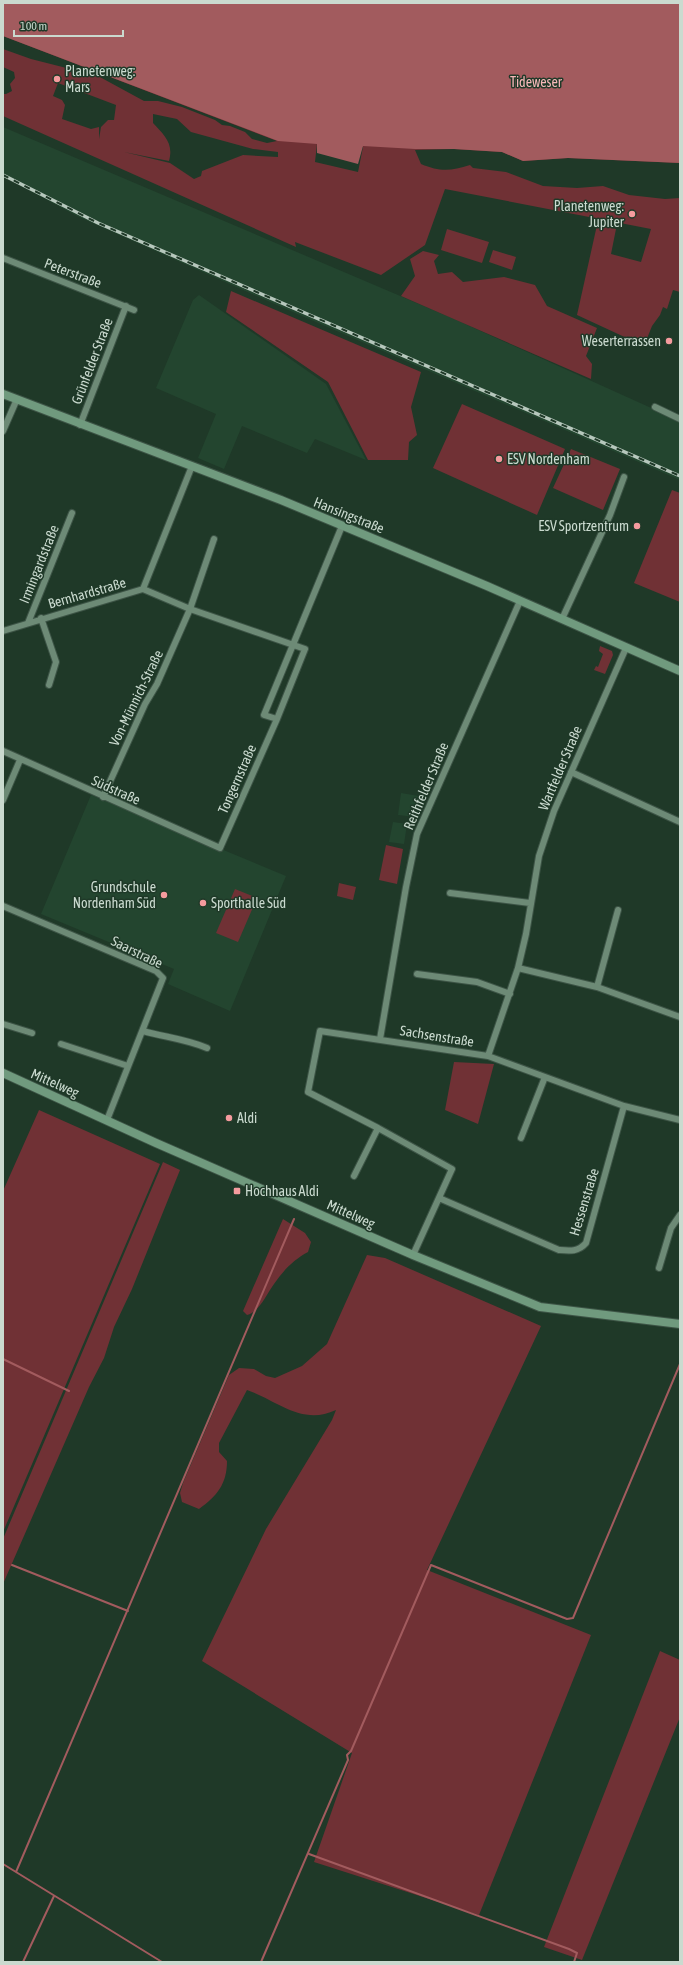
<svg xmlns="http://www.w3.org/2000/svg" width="683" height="1965" font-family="'Asap Condensed',sans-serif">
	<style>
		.built { fill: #23452f }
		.green { fill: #703135; fill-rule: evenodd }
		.water { fill: #a25b5e }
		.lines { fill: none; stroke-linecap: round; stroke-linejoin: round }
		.stream { stroke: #a25b5e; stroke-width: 2 }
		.street-casing { stroke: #3d5446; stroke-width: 8 }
		.secondary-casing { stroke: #3d5446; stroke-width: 10 }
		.street { stroke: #6d8a76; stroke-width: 6 }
		.secondary { stroke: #709a7e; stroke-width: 8 }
		.rail-casing { stroke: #b6c7bc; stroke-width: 3.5 }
		.rail { stroke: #1f3928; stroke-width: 2; stroke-dasharray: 6; stroke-linecap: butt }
		.poi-dot { fill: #f59b9e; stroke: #1f3928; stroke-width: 1.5 }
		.labels { text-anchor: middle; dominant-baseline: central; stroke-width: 3; stroke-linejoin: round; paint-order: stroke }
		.poi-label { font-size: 14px; fill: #cadacf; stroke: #1f3928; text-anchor: start }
		.park-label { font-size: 14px; fill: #f7b8b9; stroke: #1f3928 }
		.street-label { font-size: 14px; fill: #cadacf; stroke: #1f3928 }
	</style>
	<rect width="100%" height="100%" fill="#1f3928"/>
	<path class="built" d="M3,127L452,318L680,421V480L286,309L77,216L3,176Z
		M199,295L326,384L366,460L315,439L307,453L242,426L224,469L198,458L216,414L156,388L193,300Z
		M401,793L419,796L416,817L398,815Z
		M91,795L286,876L230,1011L168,984L174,969L41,914Z
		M393,822L407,824L404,844L389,842Z"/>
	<path class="green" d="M3,3H680V163L568,158L523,161L502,152L454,149L415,150L421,164C440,172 451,171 470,165L473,168L506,172L543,186L577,188L603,186L629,195L665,199L680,198V292L673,290L667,309L663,307L660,315L652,326L644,346L577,315L597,225L616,229L611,254L641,262L651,229L445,189L425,245L381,275L295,242L296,247L3,116V94H6L12,91L10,84L15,78L14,72L3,67V49L31,59L98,76L144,101H158L182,107L215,120L222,125L230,126L245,132L252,139L267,143L277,141L3,36ZM58,83L116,105L114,120H108L101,127L99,139V127L91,129L62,119L65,105L62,100L53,96ZM153,114L177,119L191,132L253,149L278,152V157L243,155L202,171L201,176L194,179L170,163L124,152L169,161C174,143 164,135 153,123ZM317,144L363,147L358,172L315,162Z
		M447,229L489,242L482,263L441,250Z
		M493,250L516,257L512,270L489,262Z
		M423,251L439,255L434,261L438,274L452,272L463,282L504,277L535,285L547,306L597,328L586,356L592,364L591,379L401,296L415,276L410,259Z
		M231,291L421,372L411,407L417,435L409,442L408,460H368L328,382L226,312Z
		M462,404L565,449L537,515L433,468Z
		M571,449L620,469L603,510L553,488Z
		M672,490L680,493V602L634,583Z
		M600,646L612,651L613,655L605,674L594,670L596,666L598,667L603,654L599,651Z
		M386,845L403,849L397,884L379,880Z
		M339,883L356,887L353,900L337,896Z
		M235,889L257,898L238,942L216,933Z
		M454,1062L494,1064L478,1124L445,1110Z
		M39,1110L160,1164L3,1532V1191Z
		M163,1162L180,1170L132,1289L114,1327L104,1358L89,1387L3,1584V1539Z
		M283,1219L305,1233L311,1242L308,1252C293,1260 283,1271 274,1284C266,1295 260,1311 247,1315L243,1311Z
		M367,1255L385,1258L541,1326L427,1570L591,1635L479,1915L314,1862L352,1753L202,1661L266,1529L332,1420L336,1410C302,1426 278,1401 247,1390L219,1443V1452L227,1461C227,1484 217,1496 199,1509L182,1502L180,1493L183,1483L229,1375L239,1368L254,1369L266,1376L275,1378L302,1366L327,1344Z
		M660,1651L680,1660V1717L582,1960L544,1947Z"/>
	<path class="water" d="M3,3H680V163L568,158L523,161L502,152L454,149H415L363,146L358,164L317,153V144L278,141L3,36Z"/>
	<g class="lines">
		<path class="stream" d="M3,1359L69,1391
			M12,1565L128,1611
			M309,1854L569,1949L577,1953L574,1962
			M3,1864L162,1962
			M16,1872L294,1219
			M23,1962L54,1896
			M261,1962L348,1760L347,1755L351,1751L431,1565L567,1619L573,1618L680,1364"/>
		<defs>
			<path id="street" d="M3,258L134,310
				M655,407L680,419
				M80,425L126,306
				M3,431L17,399
				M41,618L56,662L49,685
				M562,619L610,515L624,477
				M28,623L72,513
				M3,631L143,589L192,466
				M277,719L264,715L342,526
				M3,751L220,848L277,719L305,649L190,609L143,589
				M571,772L680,822
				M103,797L145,704L157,684L190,609L214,539
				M3,800L20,760
				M450,893L530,903
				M3,906L156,971L163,978L107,1120
				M518,968L597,987L680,1017
				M417,974L477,982L510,994
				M597,987L618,910
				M3,1024L32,1033
				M143,1031C164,1037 186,1039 207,1048
				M380,1039L406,887L417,834L520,601
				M61,1044L128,1066
				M488,1056L518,968L526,934L539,856L554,811L626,648
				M521,1138L545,1077
				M354,1176L378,1128
				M439,1198L559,1250C570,1251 578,1252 586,1243L624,1106
				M413,1255L452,1169L378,1128L308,1092L320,1031L488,1056L624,1106L680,1120
				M659,1268L671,1228L680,1215"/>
			<path id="secondary" d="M3,394L281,500L487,586L680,671
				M3,1073L156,1143L413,1255L540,1307L680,1324"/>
		</defs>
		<use href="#street" class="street-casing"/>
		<use href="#secondary" class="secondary-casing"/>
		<use href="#street" class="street"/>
		<use href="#secondary" class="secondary"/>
		<defs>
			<path id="rail" d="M3,175L98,223L680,476"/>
		</defs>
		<use href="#rail" class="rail-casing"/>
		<use href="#rail" class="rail"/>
	</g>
	<g class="poi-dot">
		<circle cx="57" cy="79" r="4"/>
		<circle cx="632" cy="214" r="4"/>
		<circle cx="669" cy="341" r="4"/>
		<circle cx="499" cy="459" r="4"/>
		<circle cx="637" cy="526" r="4"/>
		<circle cx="164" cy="895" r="4"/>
		<circle cx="203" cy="903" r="4"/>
		<circle cx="229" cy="1118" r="4"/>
		<rect x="233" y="1187" width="8" height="8" rx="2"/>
	</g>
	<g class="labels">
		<g class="poi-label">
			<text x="65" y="71">Planetenweg:<tspan x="65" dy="16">Mars</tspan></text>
			<text x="624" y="206" text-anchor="end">Planetenweg:<tspan x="624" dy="16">Jupiter</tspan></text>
			<text x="661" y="341" text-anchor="end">Weserterrassen</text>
			<text x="507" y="459">ESV Nordenham</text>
			<text x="629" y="526" text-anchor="end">ESV Sportzentrum</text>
			<text x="156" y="887" text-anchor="end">Grundschule<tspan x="156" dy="16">Nordenham Süd</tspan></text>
			<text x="211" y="903">Sporthalle Süd</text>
			<text x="237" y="1118">Aldi</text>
			<text x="245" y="1191">Hochhaus Aldi</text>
		</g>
		<g class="park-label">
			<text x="536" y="82">Tideweser</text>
		</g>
		<g class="street-label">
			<text transform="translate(73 273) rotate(21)">Peterstraße</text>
			<text transform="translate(92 361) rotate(-69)">Grünfelder Straße</text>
			<text transform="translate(349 515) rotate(22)">Hansingstraße</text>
			<text transform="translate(39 564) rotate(-68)">Irmingardstraße</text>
			<text transform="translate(87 593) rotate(-16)">Bernhardstraße</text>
			<text transform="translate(136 698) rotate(-64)">Von-Münnich-Straße</text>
			<text transform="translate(560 768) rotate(-67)">Wartfelder Straße</text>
			<text transform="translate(237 779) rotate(-66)">Tongernstraße</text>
			<text transform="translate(426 786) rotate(-67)">Reithfelder Straße</text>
			<text transform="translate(116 790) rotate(24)">Südstraße</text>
			<text transform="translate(137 952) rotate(26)">Saarstraße</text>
			<text transform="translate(437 1036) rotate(9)">Sachsenstraße</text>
			<text transform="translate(55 1083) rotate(24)">Mittelweg</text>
			<text transform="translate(584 1202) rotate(-73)">Hessenstraße</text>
			<text transform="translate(351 1214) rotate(24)">Mittelweg</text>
		</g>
	</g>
	<rect width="683" height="1965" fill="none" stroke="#cadacf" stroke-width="8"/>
	<path d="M14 30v6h109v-6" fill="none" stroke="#cadacf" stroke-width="2"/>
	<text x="20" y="30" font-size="12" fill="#cadacf" stroke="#1f3928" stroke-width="3" paint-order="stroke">100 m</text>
</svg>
